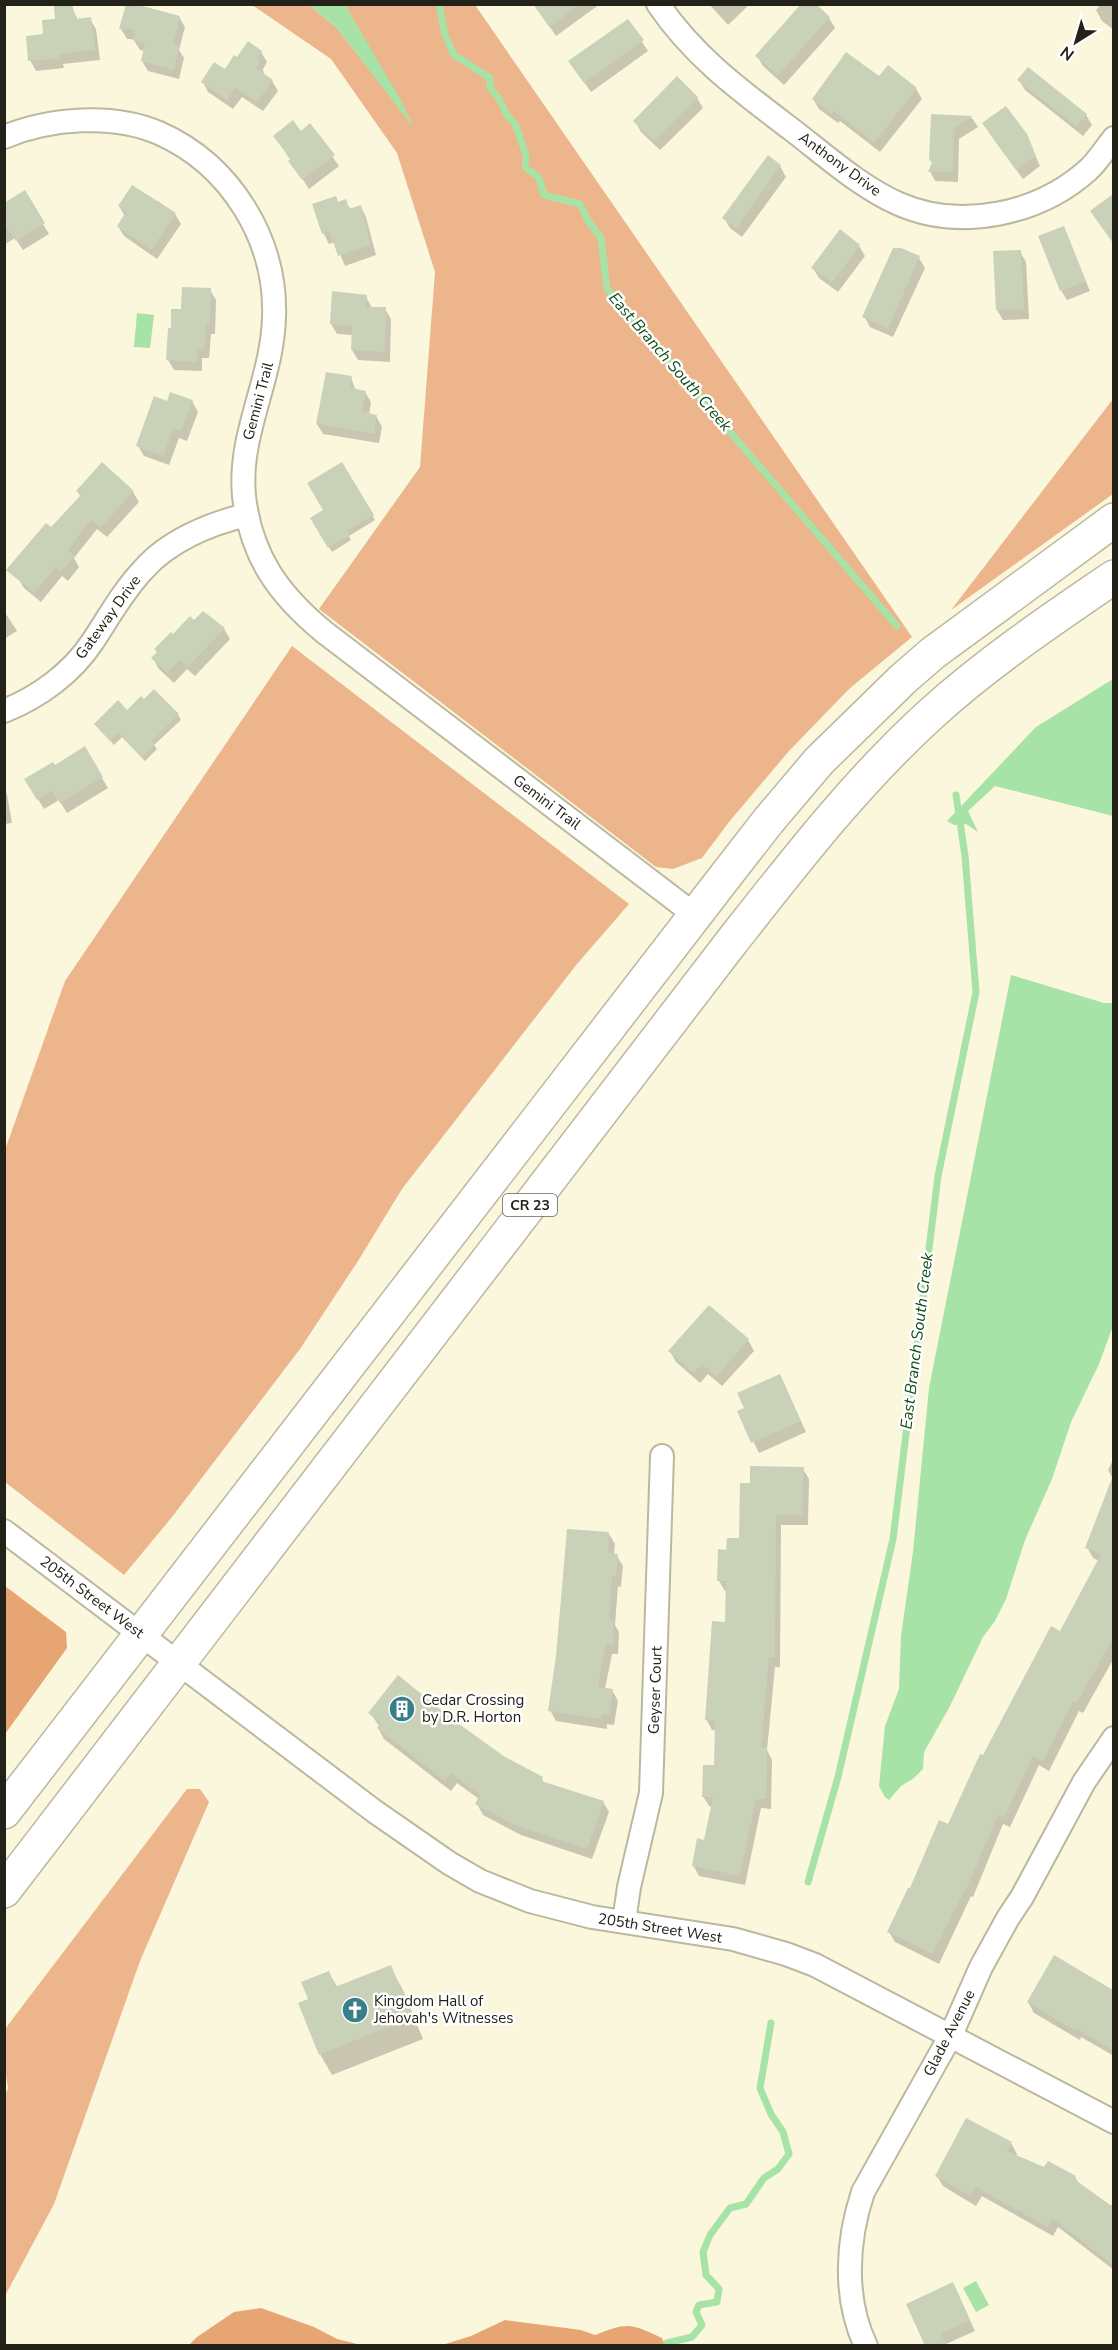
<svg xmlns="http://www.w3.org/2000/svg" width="1118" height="2350" font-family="'Nunito Sans',sans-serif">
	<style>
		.green { fill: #ecb58c }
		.forest { fill: #e7a573 }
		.water { fill: #a7e2a6 }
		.shadow { fill: #0003 }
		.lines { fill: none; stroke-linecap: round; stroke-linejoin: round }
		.stream { stroke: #a7e2a6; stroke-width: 7 }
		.building { fill: #c9d2b9 }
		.minor-casing { stroke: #bcb89f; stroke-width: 26 }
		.primary-casing { stroke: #bcb89f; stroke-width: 36 }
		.minor { stroke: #fff; stroke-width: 22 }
		.primary { stroke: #fff; stroke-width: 33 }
		.labels { text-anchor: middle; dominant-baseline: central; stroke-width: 5; stroke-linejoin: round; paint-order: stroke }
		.shield { fill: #fff; stroke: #65645d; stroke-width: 1.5 }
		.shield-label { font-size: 14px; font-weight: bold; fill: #232218 }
		.street-label { font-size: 15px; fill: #232218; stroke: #fff }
		.poi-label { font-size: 15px; fill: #232218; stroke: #fff; text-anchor: start }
		.water-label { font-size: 16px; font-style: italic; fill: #0e4c14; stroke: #fff }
	</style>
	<rect width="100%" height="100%" fill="#faf7dc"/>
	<path class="green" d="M252,5H309L336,27L412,124L345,5H475L912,637L849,689L789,751L729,822L702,858L673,869L656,867L319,609L420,467L435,272L397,153L331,59Z
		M1113,399V494L951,610Z
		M292,646L629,904L577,964L402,1189L358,1261L300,1349L172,1517L124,1575L5,1482V1150L65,981Z
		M187,1789H200L209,1802L140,1961L54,2204L5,2296L4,2099L8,2088L4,2062L5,2029Z"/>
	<path class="forest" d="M5,1586L66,1632L67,1648L5,1734Z
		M261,2308L314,2327L337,2339L361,2345H189L197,2337L234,2312Z
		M505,2320L581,2330L595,2335C628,2322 630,2323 662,2338L665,2345H442L471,2336Z"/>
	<path class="water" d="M309,5H345L402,102L413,127L336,27Z
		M137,313L154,315L150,348L134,347Z
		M1113,679V816L995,786L968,811L978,832L966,824L954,825L947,821L1036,727Z
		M1011,975L1104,1003H1113V1326L1099,1364L1071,1422L1052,1479L1025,1540L1006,1599L995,1621L983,1637L950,1706L924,1752L923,1769L914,1778L901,1786L889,1800L885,1797L879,1786L885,1726L899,1689L901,1636L913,1552L929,1388Z
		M976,2281L989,2305L976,2312L963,2288Z"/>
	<path class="shadow" d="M534,4H600L556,36Z
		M709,4H750L728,25Z
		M1101,4H1114V30L1102,21L1096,10Z
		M71,6L78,20L90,19L96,29L100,60L63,64L64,68L36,71L30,60L45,35Z
		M179,17L185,27L179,50L184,58L179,79L148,71L142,61L145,51L140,50L133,39H127L121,29Z
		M829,18L835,28L784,85L763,66L757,56Z
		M628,21L648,51L591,92L576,71Z
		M261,52L267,62L263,69L264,75L272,81L278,91L263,111L242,97L233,109L208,92L203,82L225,71L238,59Z
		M879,78L916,89L922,99L880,152L840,121L838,123L819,109L813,99Z
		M1019,80L1086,115L1092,125L1083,136L1025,90Z
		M697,98L703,108L660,150L641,132L635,121Z
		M932,116L972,118L978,127L959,139L958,182L935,181L930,171L933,164L930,160Z
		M310,126L339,166L309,189L275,136L301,133Z
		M990,134L1026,135L1040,166L1023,179Z
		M768,158L780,166L786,177L742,237L730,228L724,218Z
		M24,192L49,234L23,250L15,238L4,245V205Z
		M1111,197L1114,201V243L1092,212Z
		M158,201L175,214L181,224L157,259L124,236L118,226L125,216L119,206Z
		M345,201L351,210L361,207L366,217L376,255L345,266L335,242L329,244L324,234L314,205Z
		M1063,228L1090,291L1067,300L1061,290Z
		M859,246L865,256L838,292L819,278L813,268Z
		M1020,252L1026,262L1029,319L1003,320L997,310Z
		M919,258L925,268L893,337L870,327L864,316Z
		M210,290L216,300L215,334H211L209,358H202V371L174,370L168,360L172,329L183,311Z
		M366,297L372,308L385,309L391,319L390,362L358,360L352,350L353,335L337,334L331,324Z
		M351,378L356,391L365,392L371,402L369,415L376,416L382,427L379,443L323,434L317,424Z
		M192,401L198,412L187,441L179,438L169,465L144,456L138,446L168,403Z
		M341,464L375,520L349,536L351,540L332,552L312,518L325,511Z
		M77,491L133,492L139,502L107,537L97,529L74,558L79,567L68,581L62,576L41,602L24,588L18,578L52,529L81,497Z
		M4,611L17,631L4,639Z
		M194,622L224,629L230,639L195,676L187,669L174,683L158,668L153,658L173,636Z
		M127,712L178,715L181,720L154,745L157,749L145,761L122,737L114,745L96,724Z
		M84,748L108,788L67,813L59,800L44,809L26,780L54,767Z
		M4,789L7,794L12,823L4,824Z
		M709,1307L748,1340L754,1351L722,1386L708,1374L700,1383L676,1362L670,1351Z
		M779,1375L806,1432L759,1453L739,1412L746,1409Z
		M1114,1458V1658L1083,1713L1079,1711L1049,1771L1039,1765L1010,1827L1003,1824L973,1897L971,1896L939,1964L895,1942L889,1932L949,1825L983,1757L1061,1634L1099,1561L1093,1558L1087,1547L1113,1479L1108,1470Z
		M803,1469L809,1479L808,1525H781L780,1667H775L767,1750L772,1760L771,1809L761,1808L745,1885L699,1876L693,1865L706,1842L713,1807L709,1806L703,1796L715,1767L716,1730H712L706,1719L726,1624L727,1591H725L719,1581L728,1551L741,1540L752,1485Z
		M609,1534L615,1544L614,1555L617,1556L623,1566L621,1587L618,1586L615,1625L619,1632L618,1654H612L605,1689L612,1690L618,1701L614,1725L607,1724V1729L556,1721L550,1710Z
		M370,1713L451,1720L504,1758L541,1778L545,1784L603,1802L609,1812L592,1859L521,1835L483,1815L477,1804L479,1799L457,1783L451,1791L384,1739L378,1728L380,1727Z
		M1055,1957L1114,1992V2056L1081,2037L1080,2040L1034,2013L1028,2002Z
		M390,1967L402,1988L423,2039L332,2075L320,2054L310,2000L329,1973L338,1988Z
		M1011,2143L1017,2154L1016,2156L1044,2169L1075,2177L1079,2184L1110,2206L1114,2203V2270L1058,2227L1053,2236L982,2196L976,2206L943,2186L937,2176Z
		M958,2294L975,2331L946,2344L927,2346Z"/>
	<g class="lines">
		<path class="stream" d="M439,4L445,35L454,55L490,78V88L498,97L507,115L515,124L526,155L525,167L539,178L544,195L580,204L588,221L601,238L607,289L897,626
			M808,1882L838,1777L893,1539L938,1176L976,992L965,856L956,795
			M667,2346V2343L692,2337L702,2325L696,2312L699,2305L717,2302L719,2289L706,2275L703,2252L710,2235L730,2208L746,2204L764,2178L778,2169L789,2154L783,2132L771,2114L760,2088L771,2023"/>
	</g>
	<path class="building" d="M72,4L76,19L91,17L95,50L58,54L59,58L28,61L26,36L43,34L42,20L55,19L54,6Z
		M126,4H135L180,16L173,45L179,46L174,70L141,61L145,43L132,40L135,29H119Z
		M533,4H580L549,27Z
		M801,4H816L830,17L778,75L755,56Z
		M628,19L644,40L584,83L568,61Z
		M248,41L262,51L257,59L260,62L256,68L273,80L257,102L235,88L227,100L201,82L214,62L225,69L234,55L237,57Z
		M846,52L879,76L888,65L917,88L874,143L834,111L832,114L812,99Z
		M1028,67L1087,114L1077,127L1017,80Z
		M677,76L698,97L654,141L633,121Z
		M1006,106L1027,134L1036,156L1016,170L982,123Z
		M931,114L973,116L954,128L953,172H928L932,162L929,160Z
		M293,120L301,131L310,123L335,155L302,180L288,161L291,159L273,136Z
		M768,155L781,165L736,228L722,218Z
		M132,185L176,213L151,250L117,226L126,212L118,206Z
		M25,190L45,223L16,241L4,223V203Z
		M1113,194V243L1090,211Z
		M336,196L338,202L346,199L349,209L361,205L371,245L338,256L330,232L322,234L312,204Z
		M1064,226L1086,281L1060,291L1038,236Z
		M840,229L860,245L832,283L811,268Z
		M893,248H901L920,256L888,328L862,317Z
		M1021,250L1024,309L996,310L993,251Z
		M182,287L211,288L210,324H206L204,349L197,348V362L166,360L168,328H171V309H181Z
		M332,291L367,295L366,307H386L385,352L351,350L352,326L330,324Z
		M326,372L352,376L350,388L366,391L362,412L377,415L374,434L316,424Z
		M170,392L193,400L181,431L173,428L163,456L136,446L154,396L167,401Z
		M102,462L134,491L100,528L91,520L67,550L75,556L61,572L56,567L34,593L6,570L46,523L51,527L81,495L76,491Z
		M342,462L374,515L347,531L350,535L328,548L310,518L323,510L307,483Z
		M203,611L225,628L188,667L180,660L167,673L151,658L157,652L154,649L171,632L173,634L190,616L194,620Z
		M154,689L179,714L152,741L155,744L142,757L118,733L110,741L94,724L118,700L127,710L141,696L144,699Z
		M85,746L103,777L60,803L52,791L37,800L24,779L53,762L55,765Z
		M709,1305L749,1339L716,1377L702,1364L694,1373L668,1351Z
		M780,1374L801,1421L751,1443L737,1411L744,1408L737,1393Z
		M750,1466L804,1467L802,1515H776L775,1657H769L761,1748H767L766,1799H756L740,1876L692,1866L697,1838L704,1840L713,1797H702L703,1765H714L715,1721L705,1720L712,1621L725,1622L726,1581H717L718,1549L726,1550L727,1538H739L740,1483H750Z
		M1112,1478L1113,1638L1077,1703L1073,1701L1043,1761L1033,1756L1004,1818L998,1815L967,1887H966L933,1954L887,1932L908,1888H910L939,1820L948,1824L980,1754L983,1755L1051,1626L1060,1631L1101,1554L1085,1548Z
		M567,1529L609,1532L608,1553L618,1554L616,1577L612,1576L609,1620L614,1621L613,1644H606L605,1649L598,1687L613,1689L609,1715L602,1714L601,1719L548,1711L556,1656Z
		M398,1675L452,1719L505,1757L543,1777L541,1781L604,1801L587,1849L514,1825L475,1804L480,1795L451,1773L445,1781L377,1728L381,1723L368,1713Z
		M1054,1955L1113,1990V2050L1075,2028L1074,2030L1027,2002Z
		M391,1965L412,2017L319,2055L298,2003L308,1999L301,1982L329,1971L335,1987Z
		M966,2118L1012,2142L1007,2151L1044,2167L1048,2161L1076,2176L1074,2179L1113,2207V2265L1052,2218L1047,2227L976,2187L970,2196L935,2176Z
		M953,2282L970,2320L941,2334L947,2346H925L906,2304Z"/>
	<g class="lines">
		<defs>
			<path id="minor" d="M658,4C694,57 741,91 791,129C825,155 860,187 899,204C961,231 1039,214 1088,170C1098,161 1105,149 1114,138
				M4,137C50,118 113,113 159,133C231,165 277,240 274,318C272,381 238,434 244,496C251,556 278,594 324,632L695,915
				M4,711C39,697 72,673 93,641C109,617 123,591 143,570C168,541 211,523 247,515
				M4,1531L374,1811L449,1863L480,1881L530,1901L592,1917L733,1939L786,1954L815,1965L1114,2122
				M624,1922L629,1887L651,1793L662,1456
				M866,2346C843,2298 847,2240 863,2192L951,2035L981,1967L1008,1918L1022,1897L1084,1782L1114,1738"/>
			<path id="primary" d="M4,1812L727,874L769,820L819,761L903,679L933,653L1114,520
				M4,1891L730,944C793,864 855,783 931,714C987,663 1051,620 1114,577"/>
		</defs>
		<use href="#minor" class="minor-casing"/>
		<use href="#primary" class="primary-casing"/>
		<use href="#minor" class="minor"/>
		<use href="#primary" class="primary"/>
	</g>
	<defs>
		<symbol id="building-disc" viewBox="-11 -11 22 22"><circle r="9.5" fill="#387f8a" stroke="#fff"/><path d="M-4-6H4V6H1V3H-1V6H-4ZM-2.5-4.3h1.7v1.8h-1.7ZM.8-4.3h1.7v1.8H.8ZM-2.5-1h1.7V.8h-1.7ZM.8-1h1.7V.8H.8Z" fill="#fff"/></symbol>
		<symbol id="church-disc" viewBox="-11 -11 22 22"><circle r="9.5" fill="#387f8a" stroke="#fff"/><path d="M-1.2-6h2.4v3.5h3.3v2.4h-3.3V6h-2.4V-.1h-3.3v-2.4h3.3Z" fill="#fff"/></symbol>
	</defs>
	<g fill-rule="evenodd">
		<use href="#building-disc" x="387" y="1694" width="30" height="30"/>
		<use href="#church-disc" x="340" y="1995" width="30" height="30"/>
	</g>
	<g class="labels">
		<rect class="shield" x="503" y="1194" width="54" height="22" rx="4.5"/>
		<g class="shield-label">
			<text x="530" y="1205">CR 23</text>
		</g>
		<g class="street-label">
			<text transform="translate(840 164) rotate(36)">Anthony Drive</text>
			<text transform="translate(258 401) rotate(-75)">Gemini Trail</text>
			<text transform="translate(108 617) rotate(-54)">Gateway Drive</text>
			<text transform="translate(547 802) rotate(37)">Gemini Trail</text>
			<text transform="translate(92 1597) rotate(37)">205th Street West</text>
			<text transform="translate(655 1690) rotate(-88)">Geyser Court</text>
			<text transform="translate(660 1928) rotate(9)">205th Street West</text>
			<text transform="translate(949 2033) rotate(-63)">Glade Avenue</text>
		</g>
		<g class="poi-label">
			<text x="422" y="1700">Cedar Crossing<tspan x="422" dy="17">by D.R. Horton</tspan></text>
			<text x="374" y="2001">Kingdom Hall of<tspan x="374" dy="17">Jehovah's Witnesses</tspan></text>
		</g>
		<g class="water-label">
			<text transform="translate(670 362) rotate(49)">East Branch South Creek</text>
			<text transform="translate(917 1341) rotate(-83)">East Branch South Creek</text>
		</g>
	</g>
	<rect width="1118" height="2350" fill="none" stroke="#232218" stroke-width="12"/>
	<g transform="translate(1076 42) rotate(217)" stroke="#ffffff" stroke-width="4.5" paint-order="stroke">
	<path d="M0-4.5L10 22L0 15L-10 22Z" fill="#232218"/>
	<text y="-9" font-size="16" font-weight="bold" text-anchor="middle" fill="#232218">N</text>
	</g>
</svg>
